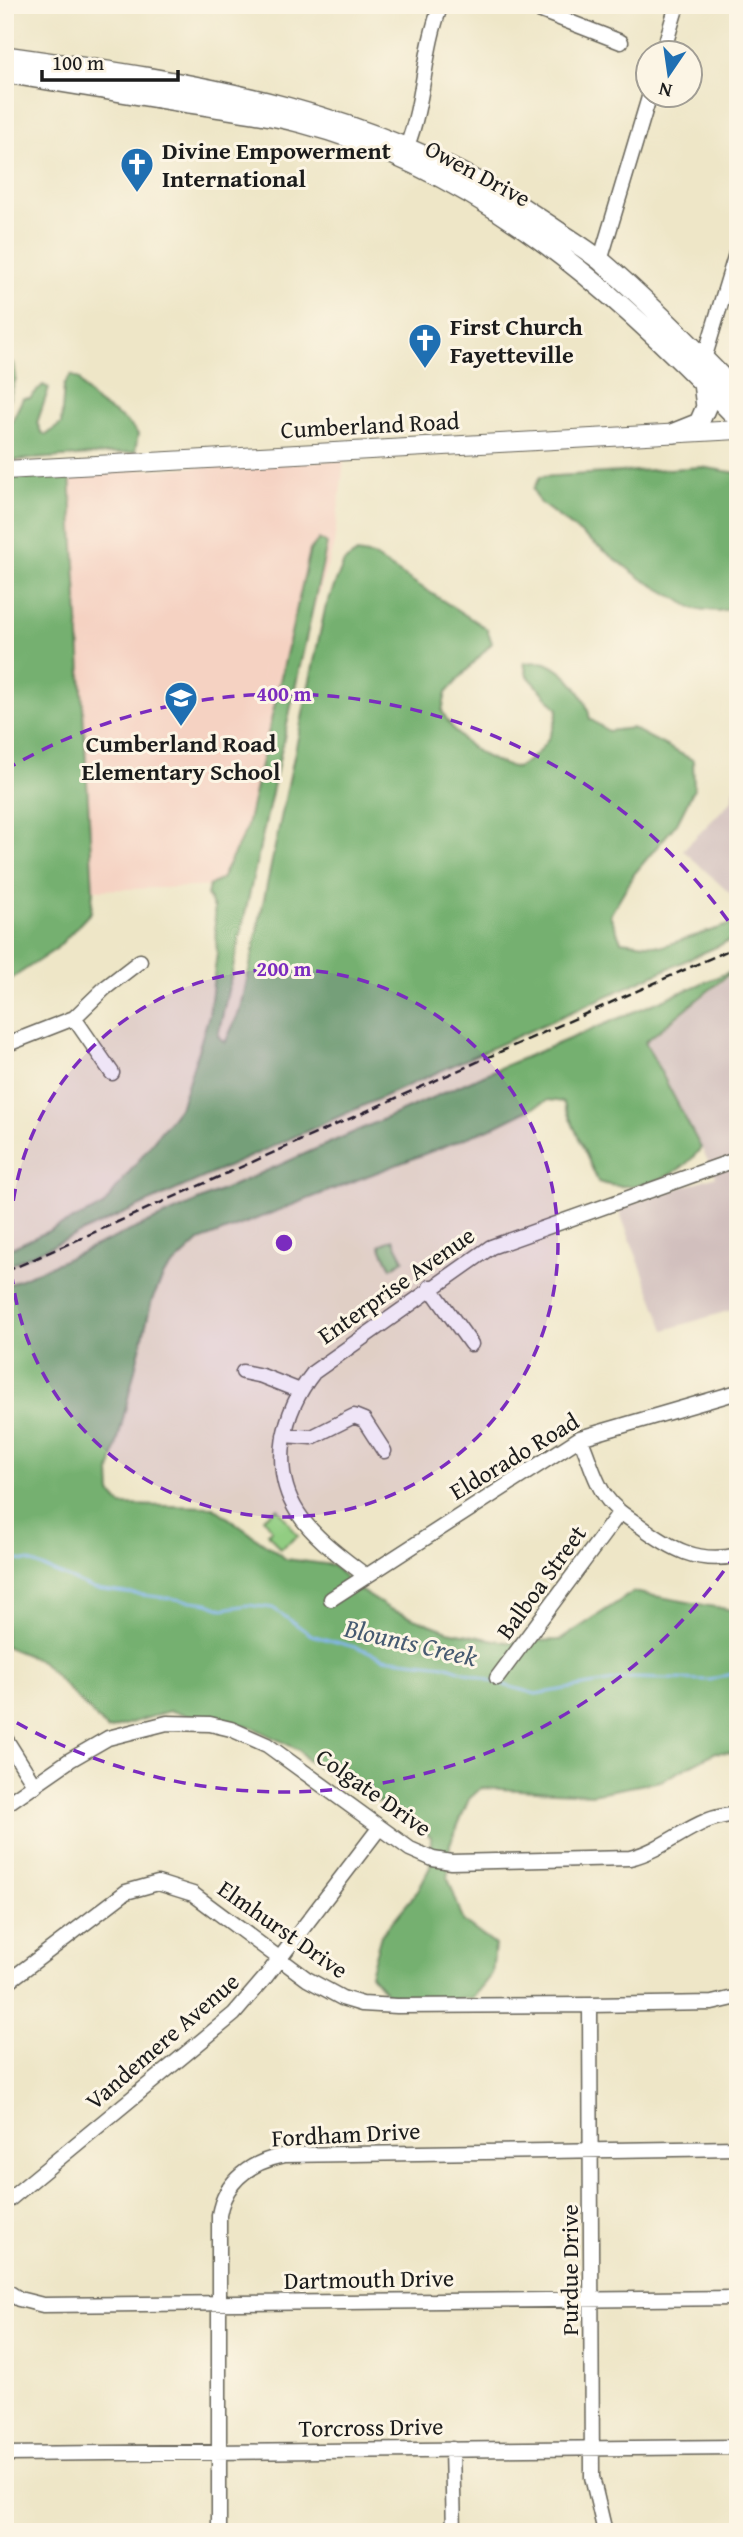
<svg xmlns="http://www.w3.org/2000/svg" width="743" height="2537" font-family="'Gentium Book Plus',serif">
	<style>
		.built { fill: #f5d2c2 }
		.industrial { fill: #d1bfbd }
		.green { fill: #92cd82; stroke: #57744f; stroke-width: 2 }
		.forest { fill: #75b070; stroke: #486646; stroke-width: 2 }
		.lines { fill: none; stroke-linecap: round; stroke-linejoin: round }
		.stream { stroke: #85b7f1; stroke-width: 2.5 }
		.minor-casing { stroke: #666358; stroke-width: 17 }
		.major-casing { stroke: #666358; stroke-width: 20 }
		.highway-casing { stroke: #666358; stroke-width: 22 }
		.minor { stroke: #fff; stroke-width: 14 }
		.major { stroke: #fff; stroke-width: 18 }
		.highway { stroke: #fff; stroke-width: 19 }
		.rail { stroke: #1c1c1c; stroke-width: 2.5; stroke-dasharray: 10 5; stroke-linecap: butt }
		.ring { fill: none; stroke: #7b2cbf; stroke-width: 3.5; stroke-dasharray: 12 9 }
		.labels { text-anchor: middle; dominant-baseline: central; stroke-width: 6; stroke-linejoin: round; paint-order: stroke }
		.poi-label { font-size: 24px; font-weight: bold; fill: #1c1c1c; stroke: #fcf5e5; text-anchor: start }
		.street-label { font-size: 24px; fill: #1c1c1c; stroke: #fcf5e5 }
		.water-label { font-size: 26px; font-style: italic; fill: #465a71; stroke: #fcf5e5 }
		.centre { fill: #7b2cbf; stroke: #fcf5e5; stroke-width: 3.5 }
		.ring-label { font-size: 21px; text-anchor: middle; font-weight: bold; fill: #7b2cbf; stroke: #fcf5e5; stroke-width: 6; stroke-linejoin: round; paint-order: stroke }
	</style>
	<rect width="100%" height="100%" fill="#fcf5e5"/>
	<filter id="ink" filterUnits="userSpaceOnUse"><feTurbulence type="fractalNoise" baseFrequency=".0143" numOctaves="2"/><feDisplacementMap in="SourceGraphic" scale="14" xChannelSelector="R" yChannelSelector="G"/><feConvolveMatrix kernelMatrix="1 2 1 2 8 2 1 2 1" color-interpolation-filters="sRGB"/></filter>
	<filter id="wash" filterUnits="userSpaceOnUse"><feTurbulence type="fractalNoise" baseFrequency=".00686" numOctaves="4" result="noise"/><feDisplacementMap in="SourceGraphic" scale="28" xChannelSelector="R" yChannelSelector="G"/><feGaussianBlur stdDeviation="1.57" result="paint"/><feColorMatrix in="noise" values="0 0 0 0 0 0 0 0 0 0 0 0 0 0 0 0 0 1.4 0 .05"/><feComposite in="paint" operator="in"/></filter>
	<g filter="url(#wash)">
		<rect width="100%" height="100%" fill="#eee6c7"/>
		<path class="built" d="M344,460L334,544L228,886L93,890L70,473Z"/>
		<path class="industrial" d="M734,786L738,787V901L683,850L733,799Z
			M738,969V1308L665,1330L618,1208L716,1176L645,1042Z"/>
		<path class="green" d="M393,1239L404,1260L391,1268L380,1245Z
			M278,1508L298,1536L280,1549L268,1533L272,1530L263,1518Z"/>
		<path class="forest" d="M5,359L14,364L16,378L5,413Z
			M71,375L79,379C94,411 120,409 138,434L135,452L5,461V436L23,398H30L43,385L49,388L37,423L41,432L46,435L61,424L64,385Z
			M701,467L738,473V608L718,611L695,609L642,579L539,502L533,489L540,477Z
			M70,473L93,890L91,912L56,949L5,983V699L9,681V646L5,643V479Z
			M319,539L327,544L218,1036L225,1043L241,1008L325,609L344,562L357,553L373,556L487,629L492,643L446,693L442,711C458,742 483,761 517,768C542,753 553,738 558,709L527,675L524,663C530,663 541,661 546,663C568,672 587,697 590,719L608,731L632,728L693,760L694,789L677,823L634,874L610,915L621,941L663,946L738,922V937L5,1267V1251L103,1206L181,1105L209,1015L217,953L214,908L207,895L209,886L221,879L246,830L310,550Z
			M734,970L645,1042L701,1148C678,1179 634,1194 598,1182L563,1102L548,1100L489,1129L199,1241L165,1273L152,1300L110,1472L111,1493L121,1505L213,1507L286,1559L332,1565L358,1589L390,1609L448,1631L506,1642L560,1640L633,1592L738,1611V1753L716,1752L661,1781L592,1794L481,1788L469,1799L450,1844L448,1878L464,1922L495,1945L492,1974L472,1998L436,2000L387,1994L370,1974L381,1935L417,1892L430,1867L431,1837L401,1812L352,1789L307,1760L299,1750L254,1728L170,1711L108,1730L41,1661L5,1646V1286L497,1069Z"/>
		<g class="lines">
			<path class="stream" d="M5,1559L28,1561L94,1589L208,1603L223,1609L248,1605L273,1608L311,1635L365,1650L383,1658L445,1665L494,1682
				M500,1684L536,1694L631,1678L710,1680L738,1672"/>
		</g>
	</g>
	<g filter="url(#ink)">
		<g class="lines">
			<defs>
				<path id="minor" d="M526,5L621,42
					M663,52L677,5
					M407,146C425,100 423,51 441,5
					M600,261L650,94
					M704,359L738,247
					M74,1018L112,1073
					M5,1045L74,1018L105,988L140,961
					M5,1165L6,1164
					M430,1287L471,1344
					M243,1372L262,1376L300,1391
					M284,1435L312,1437L354,1416L364,1420L384,1451
					M580,1438C589,1457 594,1481 606,1497C614,1509 627,1517 639,1525C670,1548 698,1565 738,1555
					M366,1576C343,1558 314,1538 298,1513C269,1468 283,1411 314,1372L491,1247L738,1159
					M331,1599L580,1438L738,1392
					M497,1678L620,1512
					M5,1738L35,1786
					M5,1805L70,1760L108,1738L167,1723L210,1724L231,1729L267,1745L410,1849L433,1859L451,1862L630,1858C669,1849 698,1813 738,1815
					M5,1984L126,1892L158,1883L193,1894L307,1979L342,1998L362,2004L397,2006L590,2005L712,2003L738,1997
					M590,2005L592,2477L605,2532
					M5,2203L234,2014L264,1979L380,1827
					M5,2290L19,2299L43,2305L738,2298
					M452,2449L454,2532
					M5,2454L738,2447
					M219,2532V2215C225,2180 251,2162 285,2155L738,2148"/>
				<path id="major" d="M5,470L738,430"/>
				<path id="highway" d="M5,56C203,84 380,109 549,225C566,237 585,248 601,261C649,302 694,348 738,394
					M5,73C66,83 127,93 188,103C226,109 265,113 302,123C479,169 615,290 738,419
					M674,433L699,423L706,407L703,383"/>
			</defs>
			<use href="#minor" class="minor-casing"/>
			<use href="#major" class="major-casing"/>
			<use href="#highway" class="highway-casing"/>
			<use href="#minor" class="minor"/>
			<use href="#major" class="major"/>
			<use href="#highway" class="highway"/>
			<path class="rail" d="M5,1272L738,946"/>
		</g>
	</g>
	<circle cx="284" cy="1243" r="274" fill="#7b2cbf" fill-opacity=".12"/>
	<g class="ring">
		<circle cx="284" cy="1243" r="274"/>
		<path d="M736 1554A549 549 0 0 1 5 1716M5 770A549 549 0 0 1 736 932"/>
	</g>
	<defs>
		<symbol id="church-pin" viewBox="-11 -11 22 30"><path d="M0 17L-7.5 6A9.5 9.5 0 1 1 7.5 6Z" fill="#1f6fb2" stroke="#fcf5e5"/><path d="M-1.2-6h2.4v3.5h3.3v2.4h-3.3V6h-2.4V-.1h-3.3v-2.4h3.3Z" fill="#fff"/></symbol>
		<symbol id="school-pin" viewBox="-11 -11 22 30"><path d="M0 17L-7.5 6A9.5 9.5 0 1 1 7.5 6Z" fill="#1f6fb2" stroke="#fcf5e5"/><path d="M0-5L7-2L0 1L-7-2ZM-4 1L0 2.5L4 1V4Q0 6-4 4Z" fill="#fff"/></symbol>
	</defs>
	<g fill-rule="evenodd">
		<use href="#church-pin" x="118" y="145" width="38" height="52"/>
		<use href="#church-pin" x="406" y="321" width="38" height="52"/>
		<use href="#school-pin" x="162" y="679" width="38" height="52"/>
	</g>
	<g class="labels">
		<g class="poi-label">
			<text x="162" y="150">Divine Empowerment<tspan x="162" dy="28">International</tspan></text>
			<text x="450" y="326">First Church<tspan x="450" dy="28">Fayetteville</tspan></text>
			<text x="181" y="743" text-anchor="middle">Cumberland Road<tspan x="181" dy="28">Elementary School</tspan></text>
		</g>
		<g class="street-label">
			<text transform="translate(478 173) rotate(28)">Owen Drive</text>
			<text transform="translate(370 425) rotate(-3)">Cumberland Road</text>
			<text transform="translate(396 1285) rotate(-35)">Enterprise Avenue</text>
			<text transform="translate(514 1456) rotate(-31)">Eldorado Road</text>
			<text transform="translate(541 1582) rotate(-54)">Balboa Street</text>
			<text transform="translate(374 1792) rotate(35)">Colgate Drive</text>
			<text transform="translate(283 1929) rotate(35)">Elmhurst Drive</text>
			<text transform="translate(162 2041) rotate(-41)">Vandemere Avenue</text>
			<text transform="translate(346 2134) rotate(-3)">Fordham Drive</text>
			<text transform="translate(569 2270) rotate(-90)">Purdue Drive</text>
			<text transform="translate(369 2279) rotate(-1)">Dartmouth Drive</text>
			<text transform="translate(371 2427) rotate(-1)">Torcross Drive</text>
		</g>
		<g class="water-label">
			<text transform="translate(411 1642) rotate(13)">Blounts Creek</text>
		</g>
	</g>
	<circle cx="284" cy="1243" r="10" class="centre"/>
	<g class="ring-label">
		<text x="284" y="701">400 m</text>
		<text x="284" y="976">200 m</text>
	</g>
	<rect width="743" height="2537" fill="none" stroke="#fcf5e5" stroke-width="28"/>
	<g transform="translate(669 74) rotate(193)"><circle r="33" fill="#fcf5e5" stroke="#a29e95" stroke-width="2"/>
	<path d="M0-5L12 26L0 18L-12 26Z" fill="#1f6fb2"/>
	<text y="-10" font-size="19" font-weight="bold" text-anchor="middle" fill="#1c1c1c">N</text>
	</g>
	<path d="M42 70v10h136v-10" fill="none" stroke="#1c1c1c" stroke-width="3.5"/>
	<text x="52" y="70" font-size="21" fill="#1c1c1c" stroke="#fcf5e5" stroke-width="5" paint-order="stroke">100 m</text>
</svg>
